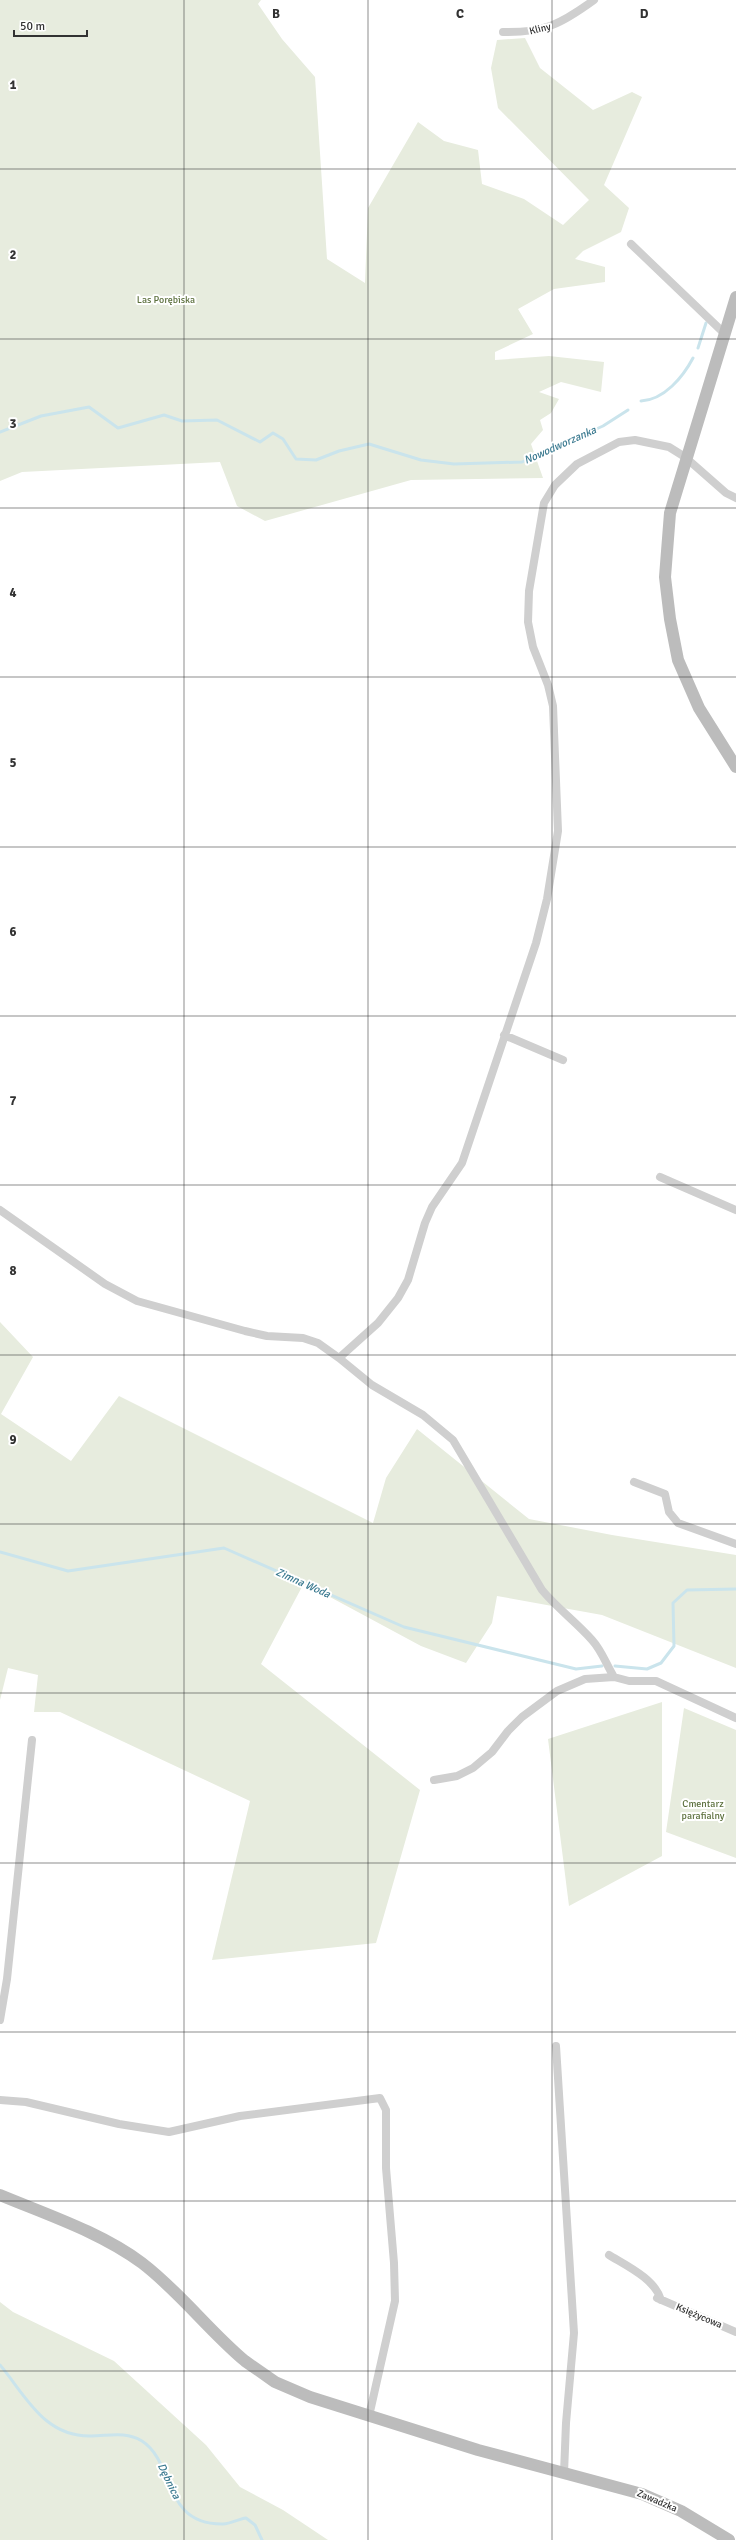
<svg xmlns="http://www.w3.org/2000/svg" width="736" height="2540" font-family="Signika,sans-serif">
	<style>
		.green { fill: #e7ecde }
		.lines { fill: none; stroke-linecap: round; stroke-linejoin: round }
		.stream { stroke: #cae4ec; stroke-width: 3 }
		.street { stroke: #cfcfcf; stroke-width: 8 }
		.secondary { stroke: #bcbcbc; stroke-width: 12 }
		.grid { fill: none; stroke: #323232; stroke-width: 1; stroke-opacity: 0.55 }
		.labels { text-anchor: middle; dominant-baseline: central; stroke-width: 4; stroke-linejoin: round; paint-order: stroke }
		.street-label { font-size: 10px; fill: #323232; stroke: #fff }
		.park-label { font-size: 10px; fill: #5c703d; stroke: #fff }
		.water-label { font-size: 11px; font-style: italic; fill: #3b7a90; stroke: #fff }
		.grid-label { font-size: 13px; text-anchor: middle; font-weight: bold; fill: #323232; stroke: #fff; stroke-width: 4; stroke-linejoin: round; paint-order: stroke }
	</style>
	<rect width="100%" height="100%" fill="#fff"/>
	<path class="green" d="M0,0H261L258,4L282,39L315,77L327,259L365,283L368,208L418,122L444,141L478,150L482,184L524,199L563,225L589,200L498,108L491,68L497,40L525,38L540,68L593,110L632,92L642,97L604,185L629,208L621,232L583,251L575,259L605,267V282L554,289L518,309L533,334L495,352V360L549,356L604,362L601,392L561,382L539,392L559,399L551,413L540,420L543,430L531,444L543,478L411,480L265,521L237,506L220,462L22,472L0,481Z
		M0,1322L33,1357L1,1414L71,1461L119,1396L373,1523L386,1478L417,1429L529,1519L612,1535L736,1555V1668L602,1615L497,1596L492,1623L466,1663L421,1646L304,1583L261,1664L420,1790L376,1943L212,1960L250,1801L60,1712H34L38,1675L8,1668L0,1700Z
		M662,1702V1856L569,1906L548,1739Z
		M684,1708L736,1730V1858L666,1832Z
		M0,2302L13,2312L114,2361L206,2445L240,2487L283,2510L328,2540H0Z"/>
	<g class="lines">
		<path class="stream" d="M698,348L706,323
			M641,401C664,400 683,377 693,358
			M0,432L41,416L89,407L118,428L164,415L182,421L217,420L260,442L273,433L283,439L296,459L316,460L339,451L369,444L421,460L454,464L522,462L603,426L628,410
			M0,1552L68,1571L224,1548L404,1627L576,1669L602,1666
			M615,1666L647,1669L661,1663L674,1646L673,1603L687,1590L736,1589
			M0,2365C26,2396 44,2437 91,2436C109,2436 125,2431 142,2441C176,2463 162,2525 223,2524C231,2524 238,2519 246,2518L255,2525L262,2540"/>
		<path class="street" d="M503,32C544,33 561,24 594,0
			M631,244L725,334
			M504,1035L563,1060
			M660,1177L736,1210
			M0,1210L105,1284L137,1301L245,1331L267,1336L303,1338L318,1343L339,1358L378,1323L398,1298L408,1280L425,1223L432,1207L462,1163L536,943L547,899L558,831L553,706L548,685L533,647L528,622L529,591L544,503L555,485L577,464L619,442L635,440L669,447L685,457L726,493L736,498
			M339,1358L372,1385L423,1415L453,1440L542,1590C557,1608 576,1622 592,1640C602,1651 606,1664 614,1677
			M634,1482L665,1494L669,1512L678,1523L736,1544
			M434,1780L457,1776L473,1768L492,1752L508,1731L522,1717L557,1691L585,1679L614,1677L629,1681H656L736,1718
			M0,2020L7,1979L32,1740
			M556,2046L574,2333L566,2423L564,2473
			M0,2100L26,2102L119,2124L169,2132L240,2116L380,2098L386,2110V2168L394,2263L395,2301L369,2416
			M609,2255C627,2266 655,2279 661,2300
			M657,2298L736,2332"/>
		<path class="secondary" d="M736,297L670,513L665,577L670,619L678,660L699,708L736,767
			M0,2195C48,2215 100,2232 142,2263C180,2292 209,2331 245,2361L275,2382L310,2397L478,2450L642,2494L681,2511L729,2540"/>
	</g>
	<path class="grid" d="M184,0V2540M368,0V2540M552,0V2540M0,169H736M0,339H736M0,508H736M0,677H736M0,847H736M0,1016H736M0,1185H736M0,1355H736M0,1524H736M0,1693H736M0,1863H736M0,2032H736M0,2201H736M0,2371H736"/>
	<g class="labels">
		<g class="street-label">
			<text transform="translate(540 29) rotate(-14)">Kliny</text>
			<text transform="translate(699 2316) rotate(23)">Księżycowa</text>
			<text transform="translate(657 2501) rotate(23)">Zawadzka</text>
		</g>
		<g class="park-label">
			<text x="166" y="300">Las Porębiska</text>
			<text x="703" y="1804">Cmentarz<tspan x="703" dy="12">parafialny</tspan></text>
		</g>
		<g class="water-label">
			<text transform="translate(560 445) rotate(-24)">Nowodworzanka</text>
			<text transform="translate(303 1583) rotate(24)">Zimna Woda</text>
			<text transform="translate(169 2481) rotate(64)">Dębnica</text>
		</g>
	</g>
	<g class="grid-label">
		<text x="276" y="18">B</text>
		<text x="460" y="18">C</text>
		<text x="644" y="18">D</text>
		<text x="13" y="89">1</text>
		<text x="13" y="259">2</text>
		<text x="13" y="428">3</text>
		<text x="13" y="597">4</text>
		<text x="13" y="767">5</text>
		<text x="13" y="936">6</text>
		<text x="13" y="1105">7</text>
		<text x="13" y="1275">8</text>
		<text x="13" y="1444">9</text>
	</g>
	<path d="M14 30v6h73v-6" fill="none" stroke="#323232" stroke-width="2"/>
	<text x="20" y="30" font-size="12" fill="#323232" stroke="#ffffff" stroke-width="3" paint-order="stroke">50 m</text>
</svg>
